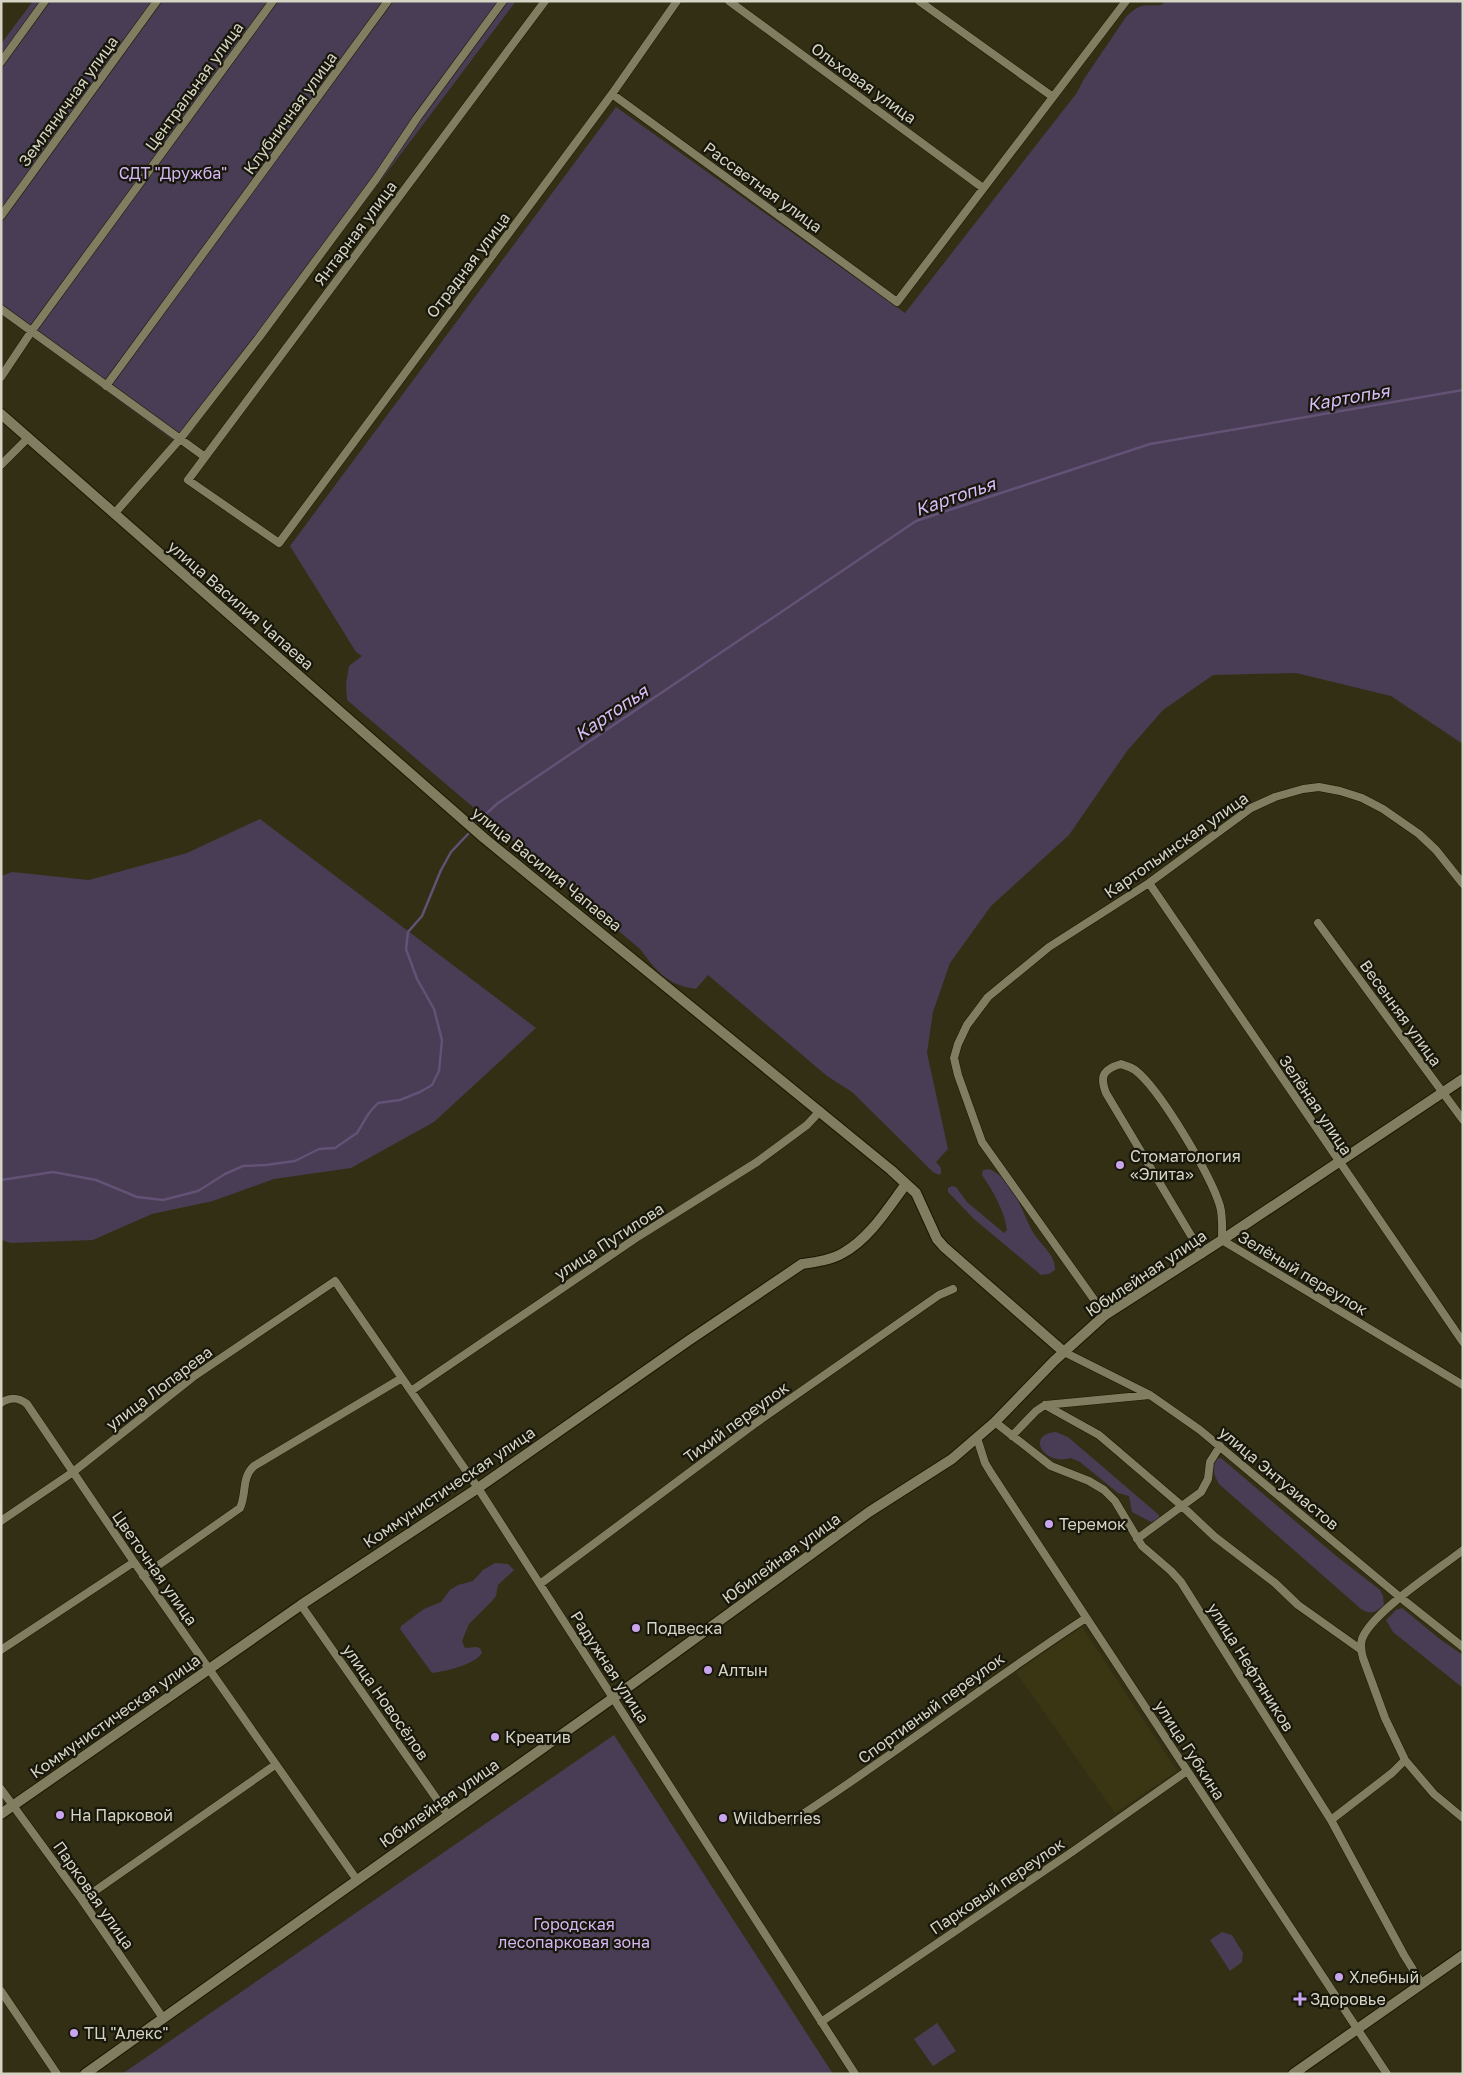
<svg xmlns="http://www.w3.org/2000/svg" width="1464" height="2075" font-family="'Golos Text',sans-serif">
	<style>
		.built { fill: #3a3512 }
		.green { fill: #483d54 }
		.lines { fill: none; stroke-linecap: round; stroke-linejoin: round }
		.stream { stroke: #635176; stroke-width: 2.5 }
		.street-casing { stroke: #1b1700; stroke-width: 9 }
		.secondary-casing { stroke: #1b1700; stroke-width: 12 }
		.street { stroke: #817d60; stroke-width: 8 }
		.secondary { stroke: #817d60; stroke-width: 10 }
		.poi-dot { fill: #c9a5ee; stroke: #18170b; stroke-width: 2 }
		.labels { text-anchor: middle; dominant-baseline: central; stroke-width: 4.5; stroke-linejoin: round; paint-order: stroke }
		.street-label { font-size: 16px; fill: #d6d4c4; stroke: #18170b }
		.park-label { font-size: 16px; fill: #d4b6f4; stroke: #18170b }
		.poi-label { font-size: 16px; fill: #d6d4c4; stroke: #18170b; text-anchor: start }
		.water-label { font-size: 18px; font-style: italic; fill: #d9bbf9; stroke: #18170b }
	</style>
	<rect width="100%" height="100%" fill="#332f14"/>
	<path class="built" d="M1082,1627L1177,1771L1115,1813L1016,1672Z"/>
	<path class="green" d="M33,1H516L181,446L1,314V44Z
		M1166,1H1463V744L1391,696L1296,673L1213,675L1163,710L1127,751L1069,835L991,906L950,963L933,1012L927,1053L948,1149L936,1162L941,1168V1173L939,1175L933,1172L852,1092L827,1076L708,975L696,989C666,985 656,970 640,949L347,700L346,684L349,666L362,656L356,652L290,546L616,107L905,313L1076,94L1084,79L1126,17C1141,2 1144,6 1161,5Z
		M260,819L536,1028L434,1122L351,1168L274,1179L213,1201L152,1214L93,1240L11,1243L1,1240V876L12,872L89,880L187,853Z
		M989,1169C1015,1180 1021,1212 1034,1234C1042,1246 1056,1256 1055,1270L1049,1274L1041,1275L974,1219L948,1192V1188L952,1186L956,1187L967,1202L1004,1233L1007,1230C1004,1210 993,1191 982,1175L983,1170Z
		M1056,1432L1068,1437L1159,1515V1519L1151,1522L1132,1512L1129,1496L1118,1493L1080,1462L1071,1458C1042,1466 1026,1434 1056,1432Z
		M1221,1458L1335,1555L1380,1590L1383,1596L1384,1605C1375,1613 1371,1615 1361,1609L1219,1484C1214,1475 1212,1470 1216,1459Z
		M495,1563L508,1564L514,1570L498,1585L496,1596L492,1601L469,1624L462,1641L465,1648L476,1647L480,1648L482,1653C474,1665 446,1671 432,1673L400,1629L401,1626L424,1609L441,1602L450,1590L458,1585L473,1581L483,1570Z
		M1402,1608L1441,1640L1463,1655V1688L1393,1632L1386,1620L1396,1610Z
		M614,1735L833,2074H122Z
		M1222,1932L1232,1935L1243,1953L1242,1962L1230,1971L1210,1940Z
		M937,2023L956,2051L933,2066L914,2039Z"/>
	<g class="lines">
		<path class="stream" d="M476,823L498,803L916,521L1150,444L1463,390
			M1,1180L53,1172L96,1180L137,1197L163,1200L198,1191L225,1174L243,1166L266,1165L295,1161L319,1149L335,1148L357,1133L369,1113L378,1103L400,1100L420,1092L432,1085L439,1071L442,1040L434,1009L417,979L406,949L408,932L422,916L441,870L451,852L468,834"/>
		<defs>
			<path id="street" d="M545,1L188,480L279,543L612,94L677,1
				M729,1L983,188
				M919,1L1053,97
				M1,62L45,1
				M612,94L897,302L1126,1
				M1,216L157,1
				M1,309L205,457
				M1,377L31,332L273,1
				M106,386L388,1
				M1,465L28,438
				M114,514L180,439L260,336L376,179L417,118L503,1
				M1149,883L1463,1342
				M1318,923L1463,1120
				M1202,1254L1106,1093C1099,1075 1104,1069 1121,1064C1126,1066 1131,1067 1135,1070C1160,1089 1211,1176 1220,1206C1223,1217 1222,1229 1222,1240L1463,1385
				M1105,1315L982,1142L958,1075L954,1058L958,1044L967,1025L988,997L1049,947L1149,883L1251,808L1275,797L1303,789L1319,787L1340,791L1362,798L1383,809L1419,834L1436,850L1463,884
				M1064,1352L1150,1395L1200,1430L1401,1598L1463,1647
				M411,1391L639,1236L757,1162L807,1125L820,1111
				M1,1403C10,1397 18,1397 27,1404L134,1562L357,1880
				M1045,1405L1099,1435L1182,1506L1215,1537L1275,1583L1298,1605L1360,1649
				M995,1422L1051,1466L1089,1481L1104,1490L1115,1501L1142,1546L1171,1571L1181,1582L1331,1820L1404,1955L1422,1984
				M1012,1436L1036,1411L1045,1405L1150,1395
				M977,1438L985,1463L991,1473L1387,2074
				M1,1521L73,1472L193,1377L335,1281L478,1488L855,2074
				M1137,1539L1201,1492L1208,1479L1210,1462L1220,1446
				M143,1576L240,1508C247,1493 241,1478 254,1466L402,1378
				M540,1584L753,1425L939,1295L953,1289
				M301,1605L448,1815
				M1,1650L134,1562
				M1405,1760L1434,1794L1463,1818
				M1,1789L82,1900L163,2018
				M1331,1820L1392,1773L1405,1760L1385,1718L1363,1658C1361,1651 1360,1646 1362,1639C1372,1612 1438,1570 1463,1550
				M792,1821C892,1757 986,1683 1086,1618
				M82,1900L275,1765
				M1,1991L57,2074
				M821,2022L1072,1852L1187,1771"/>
			<path id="secondary" d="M1,414L484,838L891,1170L916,1193L937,1239L944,1247L1064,1352
				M1,1814L301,1605L478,1488L688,1341L802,1264C816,1262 831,1260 843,1253C870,1238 888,1208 906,1184
				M85,2074L613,1698L869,1512L952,1459L995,1422L1054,1361L1105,1315L1222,1240L1463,1079
				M1293,2074L1463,1955"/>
		</defs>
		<use href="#street" class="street-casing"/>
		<use href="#secondary" class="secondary-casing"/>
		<use href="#street" class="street"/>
		<use href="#secondary" class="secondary"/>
	</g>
	<g class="poi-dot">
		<circle cx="1120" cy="1165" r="5"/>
		<circle cx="1049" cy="1524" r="5"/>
		<circle cx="636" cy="1628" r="5"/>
		<circle cx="708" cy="1670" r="5"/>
		<circle cx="495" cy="1737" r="5"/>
		<circle cx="60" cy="1815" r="5"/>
		<circle cx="723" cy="1818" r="5"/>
		<circle cx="1339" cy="1977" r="5"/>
		<path d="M1297.5 1991.5h5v5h5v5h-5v5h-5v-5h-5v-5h5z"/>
		<circle cx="74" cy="2033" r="5"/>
	</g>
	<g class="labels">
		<g class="street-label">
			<text transform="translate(864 83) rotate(36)">Ольховая улица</text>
			<text transform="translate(194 86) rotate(-54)">Центральная улица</text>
			<text transform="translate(68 101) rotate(-54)">Земляничная улица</text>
			<text transform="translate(290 113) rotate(-54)">Клубничная улица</text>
			<text transform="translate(763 187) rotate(36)">Рассветная улица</text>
			<text transform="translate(355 233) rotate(-53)">Янтарная улица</text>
			<text transform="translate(468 265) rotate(-53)">Отрадная улица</text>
			<text transform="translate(241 605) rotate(41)">улица Василия Чапаева</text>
			<text transform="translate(1176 845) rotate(-35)">Картопьинская улица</text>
			<text transform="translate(547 869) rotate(39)">улица Василия Чапаева</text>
			<text transform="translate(1401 1013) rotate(54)">Весенняя улица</text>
			<text transform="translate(1316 1105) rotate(56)">Зелёная улица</text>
			<text transform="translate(609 1241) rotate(-33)">улица Путилова</text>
			<text transform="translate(1146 1273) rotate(-34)">Юбилейная улица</text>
			<text transform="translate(1303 1273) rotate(31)">Зелёный переулок</text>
			<text transform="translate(159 1388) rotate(-37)">улица Лопарева</text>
			<text transform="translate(736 1422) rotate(-36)">Тихий переулок</text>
			<text transform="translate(1279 1478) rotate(40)">улица Энтузиастов</text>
			<text transform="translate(449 1487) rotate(-34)">Коммунистическая улица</text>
			<text transform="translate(781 1558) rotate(-36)">Юбилейная улица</text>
			<text transform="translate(155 1568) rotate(55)">Цветочная улица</text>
			<text transform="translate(610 1667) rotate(57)">Радужная улица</text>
			<text transform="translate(1251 1667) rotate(58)">улица Нефтяников</text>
			<text transform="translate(386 1702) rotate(55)">улица Новосёлов</text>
			<text transform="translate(931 1708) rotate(-36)">Спортивный переулок</text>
			<text transform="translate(115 1716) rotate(-35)">Коммунистическая улица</text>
			<text transform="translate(1190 1750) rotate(57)">улица Губкина</text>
			<text transform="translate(439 1803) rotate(-35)">Юбилейная улица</text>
			<text transform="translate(997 1886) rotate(-34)">Парковый переулок</text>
			<text transform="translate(94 1895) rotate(55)">Парковая улица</text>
		</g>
		<g class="park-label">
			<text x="173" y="173">СДТ "Дружба"</text>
			<text x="574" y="1924">Городская<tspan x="574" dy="18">лесопарковая зона</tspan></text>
		</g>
		<g class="poi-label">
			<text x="1130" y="1156">Стоматология<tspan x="1130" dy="18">«Элита»</tspan></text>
			<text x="1059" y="1524">Теремок</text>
			<text x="646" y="1628">Подвеска</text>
			<text x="718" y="1670">Алтын</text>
			<text x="505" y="1737">Креатив</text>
			<text x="70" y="1815">На Парковой</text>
			<text x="733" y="1818">Wildberries</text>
			<text x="1349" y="1977">Хлебный</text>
			<text x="1310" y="1999">Здоровье</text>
			<text x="84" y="2033">ТЦ "Алекс"</text>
		</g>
		<g class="water-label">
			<text transform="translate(1348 397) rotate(-10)">Картопья</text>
			<text transform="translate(955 496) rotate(-19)">Картопья</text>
			<text transform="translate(611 712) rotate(-34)">Картопья</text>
		</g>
	</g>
	<rect width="1464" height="2075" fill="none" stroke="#d6d4c4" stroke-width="5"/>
</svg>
